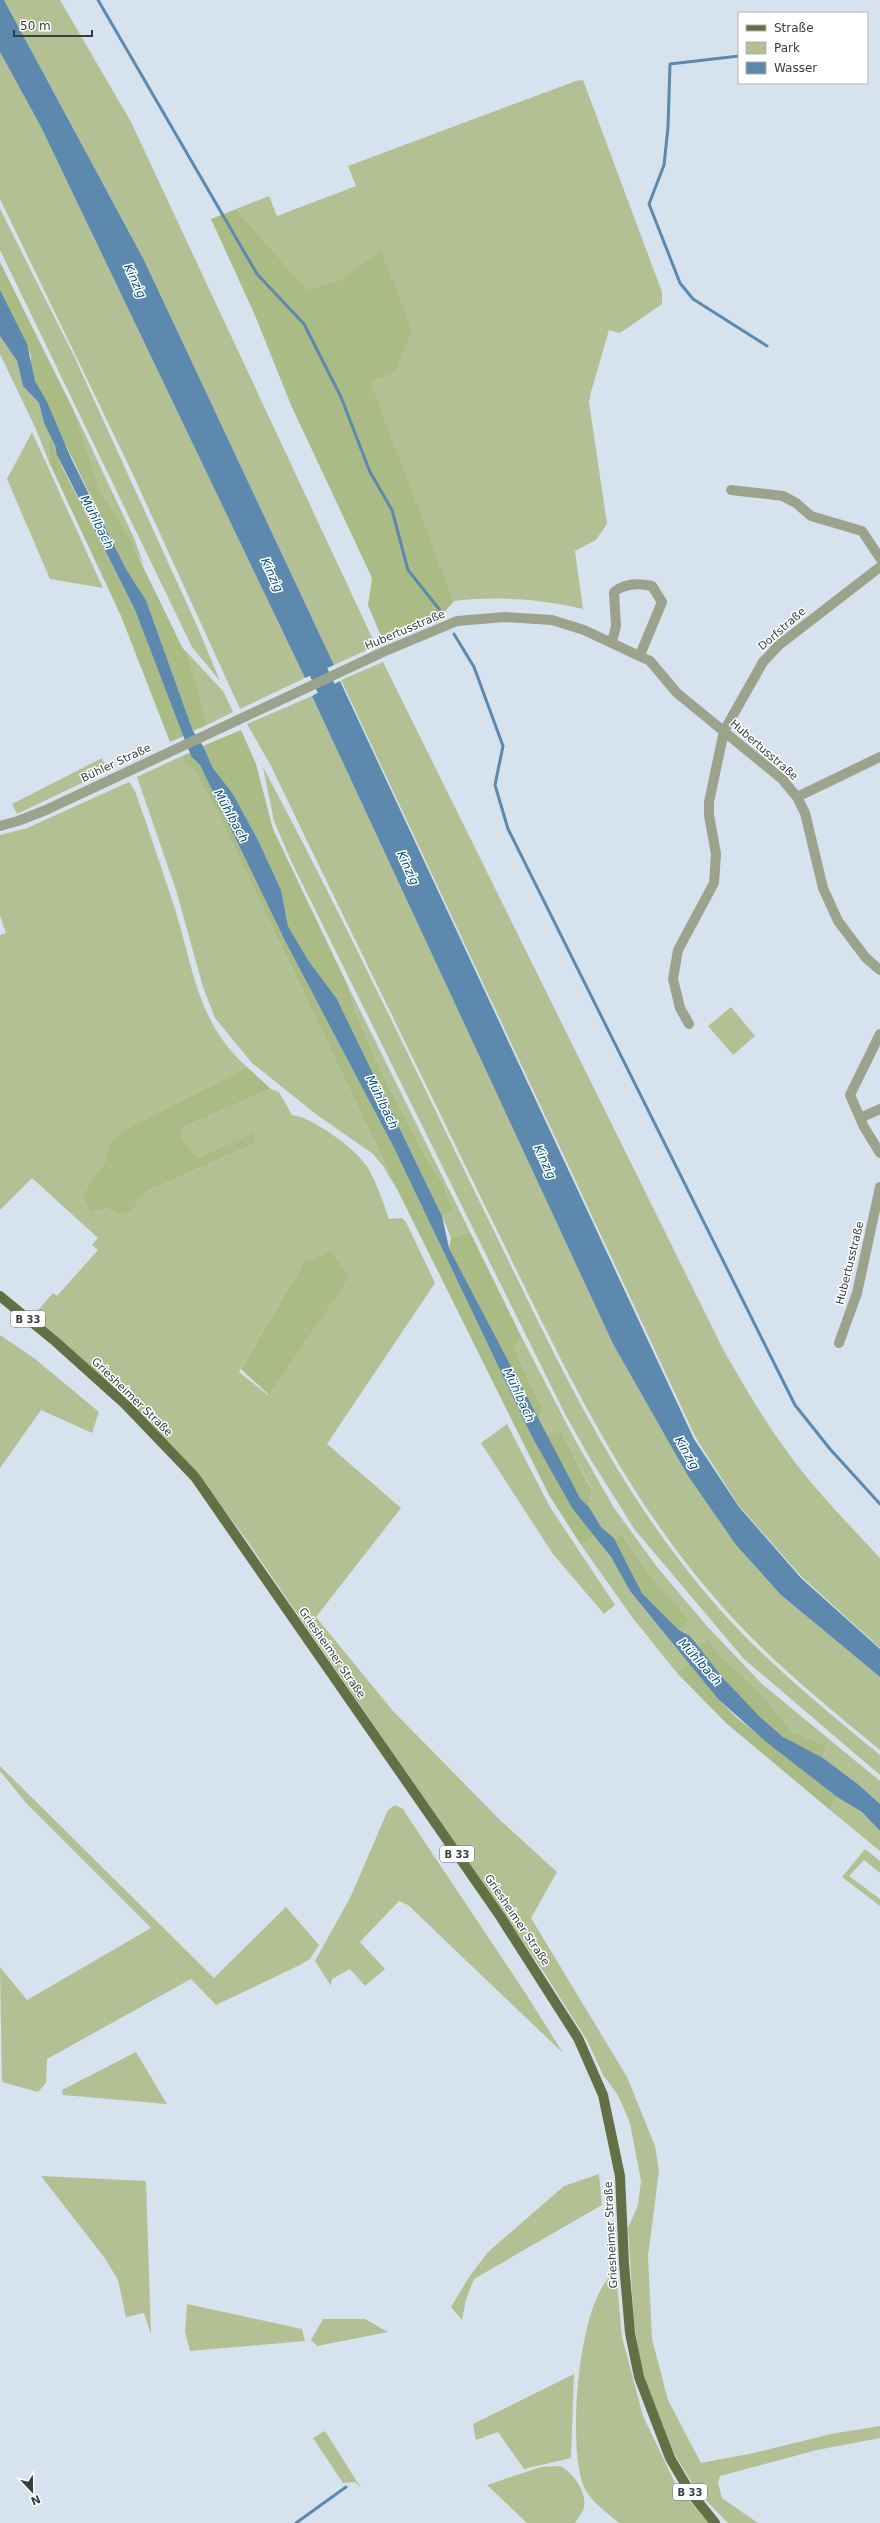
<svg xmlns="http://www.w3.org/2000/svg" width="880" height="2523" font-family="'DejaVu Sans',sans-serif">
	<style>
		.green { fill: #b2c093; fill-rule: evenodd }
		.forest { fill: #abbb86 }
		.water { fill: #5d89ae }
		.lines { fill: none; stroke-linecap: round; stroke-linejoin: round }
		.stream { stroke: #5d89ae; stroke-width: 3 }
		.river { stroke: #5d89ae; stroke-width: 19 }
		.minor { stroke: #9ca38c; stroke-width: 10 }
		.major { stroke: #636f45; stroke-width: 10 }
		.labels { text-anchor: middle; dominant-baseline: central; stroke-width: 3; stroke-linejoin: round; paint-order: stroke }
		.shield { fill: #fff; stroke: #737679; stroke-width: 1 }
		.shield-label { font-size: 10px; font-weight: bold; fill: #373c40 }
		.street-label { font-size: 11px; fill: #373c40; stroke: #fff }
		.water-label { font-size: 12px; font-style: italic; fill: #004f7f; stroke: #fff }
	</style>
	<rect width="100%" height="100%" fill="#d6e3ee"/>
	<path class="green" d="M4,0H60L131,122L376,646L334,665L144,260Z
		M0,52L41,127L305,678L240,709L130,468L0,199Z
		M583,80L662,292V304L620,333L609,330L591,392L589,402L607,524L596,540L575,551L583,609C538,599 500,596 454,601L369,382L381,252L340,280L307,289L236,209L269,196L277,216L356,186L348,166L576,81Z
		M0,209L74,356L198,628L220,681L192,647L0,250Z
		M0,336L17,361L23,386L39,403L44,423L52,440L48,442L49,462L35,427L0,354Z
		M74,411L134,538L144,566L101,492Z
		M32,432L103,588L50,579L7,479Z
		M181,646L223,691L233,712L207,725L197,683Z
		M383,662L723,1349C745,1388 769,1429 797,1465C823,1498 852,1528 880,1558V1648L802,1577L739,1506L696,1438L341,680Z
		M312,696L613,1344L688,1476L736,1545L781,1595L880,1677V1750C819,1700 759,1651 708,1590C613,1478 552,1341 487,1210C415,1062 342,914 271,766L247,724Z
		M182,756L186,766L194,770L216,810L398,1191L383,1166L373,1154L317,1115L252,1063L215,1018L203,987L176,890L137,777Z
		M102,758L107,771L17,814L12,804Z
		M263,767C345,920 419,1078 495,1233C557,1360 612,1480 703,1590C755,1653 817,1703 880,1755V1775L744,1659L635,1530L591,1460L565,1414L292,863L274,821Z
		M129,782L135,791C149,830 162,870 175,909C194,970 197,1022 247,1067L120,1132L108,1147L106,1160L82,1195L90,1213L107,1208L120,1214L146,1192L256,1143L254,1134L198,1158L181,1137L182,1128L271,1089L279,1092L292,1115C312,1117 358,1150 368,1168C377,1184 383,1202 389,1219L402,1218L406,1222L435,1283L327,1444L401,1508L316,1617L393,1711L500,1820L557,1872L531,1918L627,2077L655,2146L659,2171L648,2256L652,2339L668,2400L701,2463L754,2453L831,2434L880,2426V2438L817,2450L720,2476L718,2483L722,2498L758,2523H728L697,2491L667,2442L642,2373L634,2322L628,2228L638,2205L641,2181L630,2123L618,2095L603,2075L588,2042L545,1974L246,1539L209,1490L32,1317L53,1293L57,1296L98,1250L92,1245L98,1238L32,1178L0,1210V935L6,933L0,916V835L27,828ZM317,1258L269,1395H268L239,1372L305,1260Z
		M348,986L470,1232L451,1238L442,1216L453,1210L444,1185L424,1154L379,1067L354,1007Z
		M731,1007L755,1036L733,1055L708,1026Z
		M0,1335L34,1358L99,1412L92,1433L41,1410L0,1468Z
		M521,1336L574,1438L614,1508L657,1567L707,1626L762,1684L880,1781V1804L859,1785L823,1758L827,1746L792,1731L758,1690L721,1656L710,1641L697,1647L690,1636L679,1630L688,1620L653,1579L623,1535L614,1538L601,1527L594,1518L589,1507L592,1489L561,1431L546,1435L539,1421L542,1407L514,1348Z
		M507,1424L550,1507L615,1605L604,1614L553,1554L481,1443Z
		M595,1535L611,1557L630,1591L689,1663L677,1673L632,1617L581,1545Z
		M0,1766L214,1978L286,1907L319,1945L310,1959L300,1965L216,2005L191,1979L47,2059L46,2083L38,2092L2,2082L0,1967L27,2000L151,1928L27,1804L0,1771Z
		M837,1797L862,1812L880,1831V1851L830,1810Z
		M395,1805L403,1809L410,1820L526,1994L563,2053L408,1905L399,1901L360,1942L385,1969L365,1986L350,1969L332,1979L331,1986L315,1961L351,1896L388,1810Z
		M865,1849L880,1861V1873L864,1860L849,1876L880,1899V1906L842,1877Z
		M136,2052L167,2104L63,2095L62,2090Z
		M599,2174L602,2205L474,2279L466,2299L462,2320L451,2307L469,2277L488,2252L564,2186Z
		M41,2176L146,2181L151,2335L144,2313L126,2317L118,2280L104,2257Z
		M612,2275L617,2283L622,2337L643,2416L677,2487L709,2523H619C608,2513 592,2503 585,2489C566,2451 578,2302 612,2275Z
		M187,2304L302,2329L305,2341L190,2351L185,2332Z
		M323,2319H365L388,2332L317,2346L311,2340Z
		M574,2374L571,2458L524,2469L498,2432L476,2440L473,2424Z
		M325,2431L361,2488L355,2482L343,2483L313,2438Z
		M560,2466C573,2472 587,2492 584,2507C583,2512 578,2518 575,2523H527L487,2485L541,2467Z"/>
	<path class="forest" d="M236,209L307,289L340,280L381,251L412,329L395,372L370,382L454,601L443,614L383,641L368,605L372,578L291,405L254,313L211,219Z
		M0,262L74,411L101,492L129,538L186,655L197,683L207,725L193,731L146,600L126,569L35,381L31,370V356L0,290Z
		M52,440L62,467L135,610L184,736L170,742L121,616L49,462L48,442Z
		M241,730L256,764L273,829L348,986L354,1007L379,1067L424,1154L444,1185L453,1210L442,1216L337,999L308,960L288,926L281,890L259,842L233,794L213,768L203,746Z
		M189,753L200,765L285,941L394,1148L532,1437L572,1508L595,1535L581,1545L549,1495L398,1191L216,810L194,770L186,766L182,756Z
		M247,1067L271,1089L182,1128L181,1137L198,1158L254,1133L256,1143L146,1192L137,1200L133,1210L119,1214L107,1208L90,1213L82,1195L106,1160L108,1147L120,1132Z
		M470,1232L521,1336L514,1348L542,1407L539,1421L449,1248L451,1238Z
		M331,1251L349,1277L269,1395L241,1369L305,1260L317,1258Z
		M561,1431L592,1490L589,1507L580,1498L546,1435Z
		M622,1534L653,1579L689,1620L679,1630L642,1593L614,1538Z
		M709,1640L721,1656L758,1690L792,1731L827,1746L823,1758C810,1751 794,1745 782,1736C750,1711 723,1678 697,1647Z
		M689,1663L718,1699L737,1718L837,1797L830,1810L726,1723L677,1673Z"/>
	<path class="water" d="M0,0H4L144,260L334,665L305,678L41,127L0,52Z
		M0,290L27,344L35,381L47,402L72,460L126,569L146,600L193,731L203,746L213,768L233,794L259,842L281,890L288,926L308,960L337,999L442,1216L449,1248L580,1498L589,1507L601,1527L614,1538L642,1593L679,1630L690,1636L723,1678L759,1716L783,1737L823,1758L859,1785L880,1804V1831L862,1812L837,1797L765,1741L718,1699L630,1591L611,1557L572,1508L532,1437L394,1148L285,941L200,765L191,756L135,610L57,455L55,446L44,423L39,403L23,386L17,361L0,336Z
		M340,681L694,1439L739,1507L801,1578L880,1649V1677L781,1595L736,1545L688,1476L613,1344L312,696Z"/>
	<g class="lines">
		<path class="stream" d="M98,0L257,274L304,324L341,397L370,472L392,510L408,570L443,614
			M739,56L670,64L668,127L664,165L649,204L680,283L693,299L767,346
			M454,634L474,667L503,746L495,785L508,829L795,1405L830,1449L880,1504
			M296,2523L346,2487"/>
		<path class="river" d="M308,649L337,712"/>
		<path class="minor" d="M731,490L783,496L796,503L811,516L862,531L880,558
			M612,642L616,626L614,592C625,583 638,583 652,586L662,602L640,655
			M797,797L880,757
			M0,826L18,821L46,810L383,652L457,621L505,617L552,620L584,630L650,661L677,693L782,779L797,797L805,813L823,888L838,921L866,958L880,970
			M689,1024L680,1008L673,979L678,950L714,883L716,854L709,815V802L724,731L763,662L779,645L880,567
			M880,1034L850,1095L864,1127L880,1153
			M860,1118L880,1109
			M839,1343L857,1293L880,1187"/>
		<path class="major" d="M0,1296L56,1342L125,1404L195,1477L500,1916L578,2038L603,2095L620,2176L624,2264L630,2333L639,2377L670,2458L690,2492L715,2523"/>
	</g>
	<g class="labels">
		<g class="shield">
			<rect x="11" y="1311" width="34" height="16" rx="3"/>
			<rect x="440" y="1846" width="34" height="16" rx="3"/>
			<rect x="673" y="2484" width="34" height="16" rx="3"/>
		</g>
		<g class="shield-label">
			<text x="28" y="1319">B 33</text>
			<text x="457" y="1854">B 33</text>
			<text x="690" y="2492">B 33</text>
		</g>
		<g class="street-label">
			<text transform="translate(782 629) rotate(-41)">Dorfstraße</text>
			<text transform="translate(405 630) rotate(-23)">Hubertusstraße</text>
			<text transform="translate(764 750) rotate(41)">Hubertusstraße</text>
			<text transform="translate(116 763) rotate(-25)">Bühler Straße</text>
			<text transform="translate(850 1263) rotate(-76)">Hubertusstraße</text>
			<text transform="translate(132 1397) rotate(44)">Griesheimer Straße</text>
			<text transform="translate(332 1653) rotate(55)">Griesheimer Straße</text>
			<text transform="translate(517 1920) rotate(56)">Griesheimer Straße</text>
			<text transform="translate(611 2235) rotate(-93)">Griesheimer Straße</text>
		</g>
		<g class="water-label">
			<text transform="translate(135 281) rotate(65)">Kinzig</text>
			<text transform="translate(97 522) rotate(63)">Mühlbach</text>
			<text transform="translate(272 575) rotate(65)">Kinzig</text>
			<text transform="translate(231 816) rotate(61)">Mühlbach</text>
			<text transform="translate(408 868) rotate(65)">Kinzig</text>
			<text transform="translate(382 1102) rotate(64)">Mühlbach</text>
			<text transform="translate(545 1162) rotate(65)">Kinzig</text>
			<text transform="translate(519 1395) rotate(65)">Mühlbach</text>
			<text transform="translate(687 1453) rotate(60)">Kinzig</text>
			<text transform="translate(700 1662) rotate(48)">Mühlbach</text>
		</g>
	</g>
	<rect x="738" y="12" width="130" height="72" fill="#ffffff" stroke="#afb1b3"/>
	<rect x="746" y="25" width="20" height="6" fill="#636f45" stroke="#afb1b3"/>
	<text x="774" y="32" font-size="12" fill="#373c40">Straße</text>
	<rect x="746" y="42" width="20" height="12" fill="#b2c093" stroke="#afb1b3"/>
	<text x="774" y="52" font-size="12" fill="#373c40">Park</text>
	<rect x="746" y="62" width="20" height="12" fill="#5d89ae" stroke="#afb1b3"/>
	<text x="774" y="72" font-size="12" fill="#373c40">Wasser</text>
	<g transform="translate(32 2491) rotate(158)" stroke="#ffffff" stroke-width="3" paint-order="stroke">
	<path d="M0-3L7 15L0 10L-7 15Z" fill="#373c40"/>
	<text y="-6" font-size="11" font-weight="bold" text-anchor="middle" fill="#373c40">N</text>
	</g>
	<path d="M14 30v6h78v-6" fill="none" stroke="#373c40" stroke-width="2"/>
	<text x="20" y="30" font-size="12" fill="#373c40" stroke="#ffffff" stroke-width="3" paint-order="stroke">50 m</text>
</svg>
